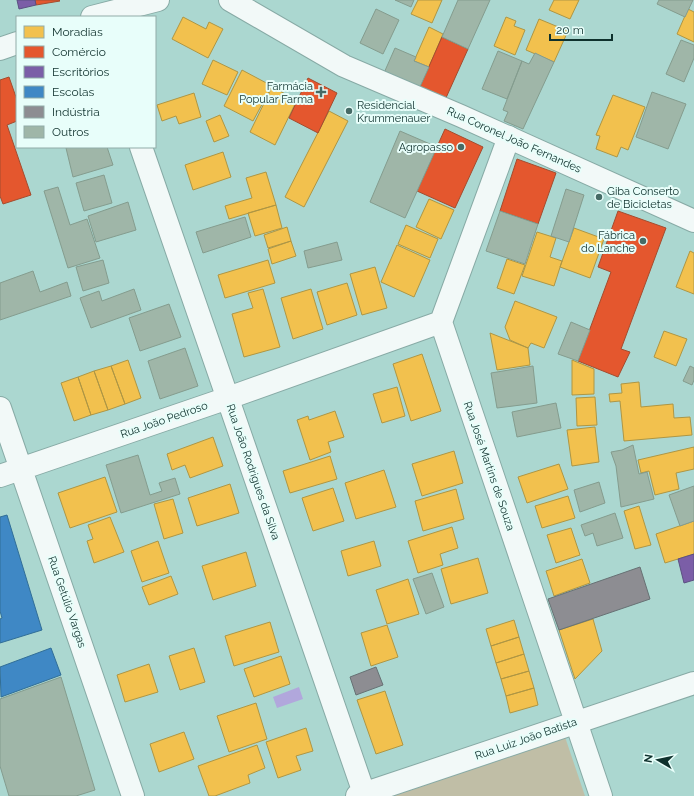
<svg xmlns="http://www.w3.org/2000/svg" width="694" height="796" font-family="Raleway,sans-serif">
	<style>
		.green { fill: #c0bea6 }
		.water { fill: #b1a7dc }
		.homes { fill: #f2c14e; stroke: #ae9644 }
		.shops { fill: #e4572e; stroke: #a44c2e }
		.offices { fill: #7b5ea7; stroke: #5b5082 }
		.schools { fill: #3f88c5; stroke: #316e97 }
		.industry { fill: #8d8d92; stroke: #677174 }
		.building { fill: #9fb6a8; stroke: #849c8e }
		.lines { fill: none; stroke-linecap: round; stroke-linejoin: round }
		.street-casing { stroke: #87aaa5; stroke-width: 24 }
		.secondary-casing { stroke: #87aaa5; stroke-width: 24 }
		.street { stroke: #f2f9f8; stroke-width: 22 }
		.secondary { stroke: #f2f9f8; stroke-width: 22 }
		.poi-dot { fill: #466b66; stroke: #e8fefa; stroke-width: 1.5 }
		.labels { text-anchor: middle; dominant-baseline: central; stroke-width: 4; stroke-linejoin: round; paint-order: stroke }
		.poi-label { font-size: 11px; fill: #0f312d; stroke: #e8fefa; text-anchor: end }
		.street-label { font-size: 11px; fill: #0f312d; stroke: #e8fefa }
	</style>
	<rect width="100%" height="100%" fill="#abd7d0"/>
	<path class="green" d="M563,731L585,796H373Z"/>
	<path class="water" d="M299,687L303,699L277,708L273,697Z"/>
	<path class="homes" d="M418,0H442L432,23L411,14Z
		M554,0H579L570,19L549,10Z
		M688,9L694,12V42L677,34Z
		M183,17L206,29L209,22L223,29L208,58L172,39Z
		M506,17L516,21L514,26L525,30L515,55L494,46Z
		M539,19L568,31L554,62L526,50Z
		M429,27L443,34L429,67L414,61Z
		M213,60L238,72L227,95L202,84Z
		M242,70L272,86L253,121L224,106Z
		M272,87L297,100L275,145L250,132Z
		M194,93L201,117L179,124L176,116L162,121L157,105Z
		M613,95L645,107L628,150L621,147L617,157L596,149L600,136L596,135Z
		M329,111L348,121L304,207L285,197Z
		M220,115L229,136L214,142L206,121Z
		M223,152L231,177L193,190L185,165Z
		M266,172L276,205L229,219L225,206L252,198L246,178Z
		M429,199L454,210L441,239L416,227Z
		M276,205L282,228L255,236L248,213Z
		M406,225L438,239L430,258L398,244Z
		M287,227L291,241L268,248L264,235Z
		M574,228L604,239L590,278L560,267Z
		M537,232L556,238L550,257L562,261L554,286L522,276Z
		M291,241L296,256L272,264L268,249Z
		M397,245L430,260L414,297L381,282Z
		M690,251L694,253V294L676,287Z
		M507,259L525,265L514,294L497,288Z
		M268,260L275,283L225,298L218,275Z
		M375,267L387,308L362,315L350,274Z
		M347,283L357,315L327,325L317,292Z
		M263,289L280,347L244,357L232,314L253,308L248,293Z
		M311,289L323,329L293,339L281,298Z
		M515,301L557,317L544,348L531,343L528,348L510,340L505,327Z
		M664,331L687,339L676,366L654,357Z
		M490,333L528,348L530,365L497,370Z
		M422,354L441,411L411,421L393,364Z
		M128,360L141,398L125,404L111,366Z
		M572,360L594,369V394L572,395Z
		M111,366L125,404L108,410L94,371Z
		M94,371L108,410L91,415L78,377Z
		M78,377L91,415L74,421L61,383Z
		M639,382L641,407L673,404L674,418L690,417L692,435L624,441L620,401L610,402L609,394L622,393L621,384Z
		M397,387L405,416L382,423L373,394Z
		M595,397L597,425L577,426L576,398Z
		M335,411L344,437L328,442L331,452L310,460L297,420L308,416L309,420Z
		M595,427L599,462L572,466L567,430Z
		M213,437L223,466L190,478L185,465L172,470L167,454Z
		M694,447V469L676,473L679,489L655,495L649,471L641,473L638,460Z
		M454,451L463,483L422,496L412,464Z
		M330,456L337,479L290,493L283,471Z
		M559,464L568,489L527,503L518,477Z
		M384,470L396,507L356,519L345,483Z
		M105,477L117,512L70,528L58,493Z
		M230,484L239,513L197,526L188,498Z
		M333,488L344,521L313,531L302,498Z
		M456,489L464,519L423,531L415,501Z
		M568,496L575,518L542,528L535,506Z
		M173,499L183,533L164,539L154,504Z
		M639,506L651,545L635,549L624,511Z
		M110,517L124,552L94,563L87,541L93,539L88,525Z
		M694,521V554L665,563L656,534Z
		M452,527L458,548L440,554L443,565L418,573L408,541Z
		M571,528L580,555L556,563L547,535Z
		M158,541L169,573L142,582L131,551Z
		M374,541L381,566L348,576L341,551Z
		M246,552L256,586L213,600L202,566Z
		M478,558L488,593L451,604L441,569Z
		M582,559L590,583L554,596L546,571Z
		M171,576L178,594L149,605L142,587Z
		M408,579L419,614L387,624L376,590Z
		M593,619L602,651L575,679L559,630Z
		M514,620L519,637L491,646L486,629Z
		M270,622L279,652L234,666L225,636Z
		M387,625L398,657L371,666L361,633Z
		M519,637L524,654L496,663L491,646Z
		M194,648L205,682L180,690L169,656Z
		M524,654L529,671L501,679L496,663Z
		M281,656L290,684L254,697L244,669Z
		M149,664L158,692L125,702L117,675Z
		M529,671L534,688L506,696L501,679Z
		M534,688L538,705L510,713L506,696Z
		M385,691L403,745L376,754L357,700Z
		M256,703L267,739L229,752L217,716Z
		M306,728L313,751L296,756L301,770L278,778L266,742Z
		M184,732L194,759L159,772L150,744Z
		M257,745L265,768L248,775L250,783L215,796H209L198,766Z"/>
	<path class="shops" d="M35,0H59L60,1L36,5Z
		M442,37L468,49L445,100L419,89Z
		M9,77L17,100V121L7,125L31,195L3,204L0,196V80Z
		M308,78L337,93L318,133L289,118Z
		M445,129L483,147L455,208L417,191Z
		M517,159L556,173L538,224L500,211Z
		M618,211L666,228L621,349L630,352L618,377L578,361L611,272L598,267Z"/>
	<path class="offices" d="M17,0H35L36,5L19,9Z
		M694,554V580L684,583L678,559Z"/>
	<path class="schools" d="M7,515L42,630L0,643V619L2,618L0,611V517Z
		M51,648L61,675L1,697L0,667Z"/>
	<path class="industry" d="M640,567L650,599L559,630L548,599Z
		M376,667L383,685L356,695L350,677Z"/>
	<path class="building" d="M395,0H414L411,7Z
		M458,0H490L468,49L442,37Z
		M659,0H693L685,17L657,4Z
		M376,9L399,20L383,54L360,43Z
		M681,40L694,45V58L684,82L666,74Z
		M395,48L416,57L414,61L429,67L419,89L384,73Z
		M498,51L522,61L507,99L482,89Z
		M535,53L554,62L523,129L504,121L508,112L503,110L522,61L529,64Z
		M652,92L686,104L668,149L636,137Z
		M400,131L437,147L405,218L370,202Z
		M70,147H107L113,165L73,177L66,148Z
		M104,175L112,203L84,211L76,183Z
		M58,187L70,225L87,219L100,258L68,268L44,191Z
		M566,189L584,195L569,242L551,236Z
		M128,202L136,230L96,242L88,216Z
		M500,211L538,224L525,264L486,251Z
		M245,217L251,237L203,253L196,232Z
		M337,242L342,260L308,268L304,251Z
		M103,260L109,283L83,291L76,267Z
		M33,271L40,292L67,282L71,296L0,320V283Z
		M134,289L141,310L91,328L80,298L99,291L102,301Z
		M169,304L181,337L140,351L129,318Z
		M571,322L590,330L578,361L558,354Z
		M185,348L198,386L160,399L148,361Z
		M533,366L537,403L497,408L491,373Z
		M690,366L694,368V380L692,385L683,381Z
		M556,403L561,428L517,437L512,412Z
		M633,445L639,474L647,472L654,499L621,507L616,466L611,452L622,450Z
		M138,455L150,495L162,491L159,483L175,478L180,494L121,513L106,465Z
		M599,482L605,503L580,512L574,490Z
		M694,486V521L680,526L669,495Z
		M615,513L623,538L597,546L593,533L585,536L581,525Z
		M432,573L444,607L426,614L413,579Z
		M61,677L95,790L76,796H9L0,766V699Z"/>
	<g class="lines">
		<defs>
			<path id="street" d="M509,137L441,322L601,796
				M141,147L365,796
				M0,408L133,796
				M0,476L228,398L441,322
				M357,796L694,683"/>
			<path id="secondary" d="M230,0L344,66L461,116L694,221
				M92,17L158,0
				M0,49L17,43"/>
		</defs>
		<use href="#street" class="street-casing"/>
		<use href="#secondary" class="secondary-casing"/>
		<use href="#street" class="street"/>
		<use href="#secondary" class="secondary"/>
	</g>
	<g class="poi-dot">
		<path d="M319 86h4v4h4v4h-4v4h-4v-4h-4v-4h4z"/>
		<circle cx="349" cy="111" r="4"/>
		<circle cx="461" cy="147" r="4"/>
		<circle cx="599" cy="197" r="4"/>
		<circle cx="643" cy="241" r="4"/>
	</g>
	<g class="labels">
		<g class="poi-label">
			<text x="313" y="86">Farmácia<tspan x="313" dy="13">Popular Farma</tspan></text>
			<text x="357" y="105" text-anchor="start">Residencial<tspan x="357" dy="13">Krummenauer</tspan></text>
			<text x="453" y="147">Agropasso</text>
			<text x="607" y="191" text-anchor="start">Giba Conserto<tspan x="607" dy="13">de Bicicletas</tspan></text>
			<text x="635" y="235">Fábrica<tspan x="635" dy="13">do Lanche</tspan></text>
		</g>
		<g class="street-label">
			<text transform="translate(514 140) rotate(24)">Rua Coronel João Fernandes</text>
			<text transform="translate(164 420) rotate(-19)">Rua João Pedroso</text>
			<text transform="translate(489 466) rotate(71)">Rua José Martins de Souza</text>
			<text transform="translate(253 472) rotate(71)">Rua João Rodrigues da Silva</text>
			<text transform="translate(67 602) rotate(71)">Rua Getúlio Vargas</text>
			<text transform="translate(526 739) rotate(-19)">Rua Luiz João Batista</text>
		</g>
	</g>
	<rect x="16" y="16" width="140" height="132" fill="#e8fefa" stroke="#91aca8"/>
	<rect x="24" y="26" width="20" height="12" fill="#f2c14e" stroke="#91aca8"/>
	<text x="52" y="36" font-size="12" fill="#0f312d">Moradias</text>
	<rect x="24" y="46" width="20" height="12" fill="#e4572e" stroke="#91aca8"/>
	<text x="52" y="56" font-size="12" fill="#0f312d">Comércio</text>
	<rect x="24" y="66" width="20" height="12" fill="#7b5ea7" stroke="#91aca8"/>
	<text x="52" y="76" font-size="12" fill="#0f312d">Escritórios</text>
	<rect x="24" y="86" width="20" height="12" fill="#3f88c5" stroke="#91aca8"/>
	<text x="52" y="96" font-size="12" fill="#0f312d">Escolas</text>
	<rect x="24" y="106" width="20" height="12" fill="#8d8d92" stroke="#91aca8"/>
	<text x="52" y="116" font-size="12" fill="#0f312d">Indústria</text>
	<rect x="24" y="126" width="20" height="12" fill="#9fb6a8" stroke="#91aca8"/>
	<text x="52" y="136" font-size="12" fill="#0f312d">Outros</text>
	<g transform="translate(658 760) rotate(279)" stroke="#e8fefa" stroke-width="3" paint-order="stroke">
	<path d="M0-3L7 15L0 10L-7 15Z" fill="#0f312d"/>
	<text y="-6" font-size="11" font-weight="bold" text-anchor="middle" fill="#0f312d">N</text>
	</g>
	<path d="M550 34v6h62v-6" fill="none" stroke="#0f312d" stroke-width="2"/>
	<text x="556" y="34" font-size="12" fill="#0f312d" stroke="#e8fefa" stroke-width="3" paint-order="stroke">20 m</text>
</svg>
